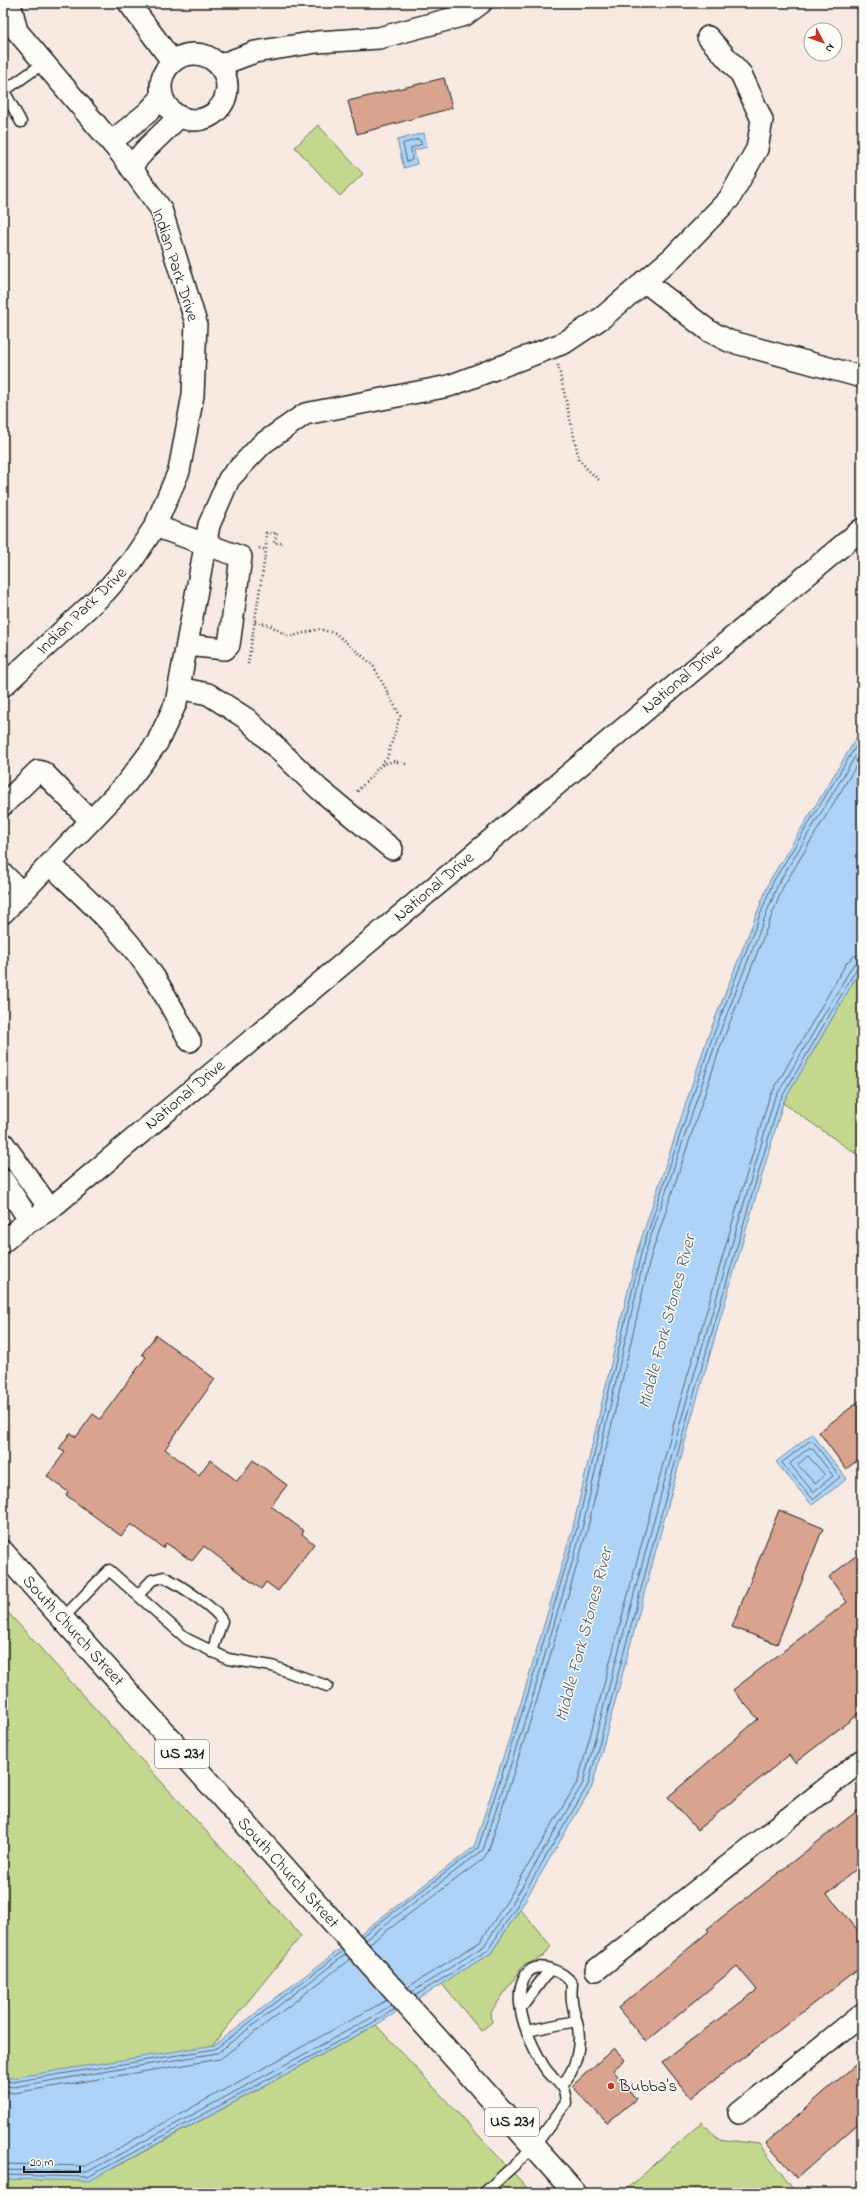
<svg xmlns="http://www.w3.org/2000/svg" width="865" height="2196" font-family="'Indie Flower',sans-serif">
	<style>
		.green { fill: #c4d98f; stroke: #707a56 }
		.water { fill: #add4f7; stroke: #738a9f }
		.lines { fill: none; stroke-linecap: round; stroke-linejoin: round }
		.shore { stroke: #566674; stroke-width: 1 }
		.building { fill: #d9a48f; stroke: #1c1c1c }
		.lane-casing { stroke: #1c1c1c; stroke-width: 13 }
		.street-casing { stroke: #1c1c1c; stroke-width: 24 }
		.highway-casing { stroke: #1c1c1c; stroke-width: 25 }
		.path { stroke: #1c1c1c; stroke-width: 2.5; stroke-dasharray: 1 3; stroke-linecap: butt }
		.lane { stroke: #fdfcf7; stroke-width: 10 }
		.street { stroke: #fdfcf7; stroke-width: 21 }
		.highway { stroke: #fdfcf7; stroke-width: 22 }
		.poi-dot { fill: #c8321e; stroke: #fdfcf7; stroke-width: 1.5 }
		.labels { text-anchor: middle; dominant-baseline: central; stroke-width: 3; stroke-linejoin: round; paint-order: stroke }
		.shield { fill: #fdfcf7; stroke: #605f5e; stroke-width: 1 }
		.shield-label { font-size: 16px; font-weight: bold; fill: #1c1c1c }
		.street-label { font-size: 17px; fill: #1c1c1c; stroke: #fdfcf7 }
		.poi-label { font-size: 17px; fill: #1c1c1c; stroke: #fdfcf7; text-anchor: start }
		.water-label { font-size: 18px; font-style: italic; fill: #4f5c69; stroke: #fdfcf7 }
	</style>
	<rect width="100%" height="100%" fill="#f6eae2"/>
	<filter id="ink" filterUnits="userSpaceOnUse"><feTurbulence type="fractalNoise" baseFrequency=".025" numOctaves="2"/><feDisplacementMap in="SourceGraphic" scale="8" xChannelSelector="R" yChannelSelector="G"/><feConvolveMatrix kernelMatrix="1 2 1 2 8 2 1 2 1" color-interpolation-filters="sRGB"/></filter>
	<g filter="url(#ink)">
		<path class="green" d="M318,125L363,174L340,196L295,147Z
			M862,967V1158L783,1103Z
			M3,1607L301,1936L112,2169L376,2025L532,2193H3Z
			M520,1909L551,1946L544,1956L523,1966L491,2012L492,2022L481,2031L441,1983L491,1953Z
			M702,2122L718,2139L759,2144L796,2193H628L626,2190Z"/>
		<path class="water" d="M424,133L427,147L414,150L417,164L404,168L397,140Z
			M862,729V967L783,1103L692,1416L592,1787L520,1909L491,1953L376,2025L89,2181L3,2179V2075L11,2078L214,2045L474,1847L523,1696L573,1527L637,1252L707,1039L770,880Z
			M812,1434L847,1479L812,1505L776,1462Z"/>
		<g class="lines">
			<path class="shore" d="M419,139L422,144L411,148L412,160L407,162L403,144Z
				M810,1441H813L840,1477L813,1499L782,1463Z
				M809,1448H812L833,1476L813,1492L790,1464Z
				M808,1456L825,1475L815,1484L798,1465Z
				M362,1936L478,1848L527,1697L577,1528L641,1253L711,1041L773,882L862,736
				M365,1940L483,1850L532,1699L582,1529L645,1254L716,1042L778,884L862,745
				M369,1944L483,1859L488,1852L537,1700L587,1531L651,1256L721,1045L783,887L862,756
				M408,1987L480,1942L507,1901L578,1781L677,1412L769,1098L847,962L854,956L862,954
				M412,1992L484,1946L512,1904L583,1783L683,1413L774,1100L853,965L862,960
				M415,1996L488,1950L516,1907L588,1785L688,1415L779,1102L857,968L862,965
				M3,2079L12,2082L215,2049L343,1951
				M3,2085L13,2087L217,2053L346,1954
				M3,2091L14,2093L220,2059L350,1959
				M3,2164L86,2166L387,2000
				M3,2170L87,2172L371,2018L391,2005
				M3,2175L88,2177L374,2022L395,2009"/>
		</g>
		<path class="building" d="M444,78L452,108L357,134L348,101Z
			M156,1335L215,1379L165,1449L199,1475L210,1460L237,1481L253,1460L287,1485L271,1506L304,1531L302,1534L314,1544L278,1591L266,1582L261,1589L204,1546L192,1561L166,1543L163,1548L131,1524L121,1536L66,1495L68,1492L47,1476L65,1452L59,1449L70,1433L76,1437L93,1414L100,1419L146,1357L142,1354Z
			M862,1399V1457L846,1469L819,1432Z
			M779,1510L823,1528L777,1644L732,1627Z
			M862,1551V1711L795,1763L789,1755L697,1830L668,1797L758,1719L733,1690L847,1602L829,1577Z
			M862,1807V1864L827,1894L862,1935V1966L691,2098L662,2062L757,1990L737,1966L646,2042L618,2008L709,1931L707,1929Z
			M614,2048L625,2060L613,2070L636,2099L607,2123L572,2086Z
			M862,2059V2120L797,2178L766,2143Z"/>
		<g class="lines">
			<defs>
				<path id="lane" d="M21,122L4,91L44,63
					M138,1595L152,1580L164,1577C177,1583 217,1609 222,1621L212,1652
					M62,1619L109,1570L187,1639L228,1659L272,1666L327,1686
					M521,2008L550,1969
					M527,2031L576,2021
					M484,2193L534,2147L566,2103C565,2081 553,2082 543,2065C534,2049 524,2029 521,2011C517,1988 523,1958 553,1970C561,1973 567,1976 572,1984C570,2003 574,2009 578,2027C581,2046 576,2071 562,2084"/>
				<path id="street" d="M129,3L172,61
					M161 87a33 33 0 1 1 66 0a33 33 0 1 1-66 0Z
					M220,65L255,52L317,42L379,38L465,15L481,3
					M111,142L147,113L162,97
					M130,167L148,147L179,117
					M644,281L709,331L729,341L862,377
					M155,526L241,557L229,645L225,649L187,645
					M3,686L105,592L132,561L155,526L179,471L193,395L196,323L161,209L121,154L17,31L10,3
					M179,688L208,694L247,719L319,789L392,849
					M3,805L38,771L44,773L91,821
					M50,864C86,899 127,934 154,977C167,997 178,1020 190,1041
					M3,874L22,893
					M3,913L126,784L157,743L176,703L209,525L229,479L262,444L305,414L449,386L564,343L603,317L672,258L729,199L757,149L762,120L741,74L708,37
					M3,1143L50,1209
					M3,1180L30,1221
					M3,1242L19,1228L50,1209L862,529
					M596,1970L862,1760
					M739,2113L862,2014"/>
				<path id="highway" d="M3,1552L575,2193"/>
			</defs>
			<use href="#lane" class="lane-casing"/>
			<use href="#street" class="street-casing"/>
			<use href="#highway" class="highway-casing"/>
			<path class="path" d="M558,365L579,459L587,469L599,480
				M259,548L266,550V533H277L274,543H283
				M255,622L270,625L287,636H293L318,629L335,633L373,665L400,716L387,758L356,793
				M248,664L266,550
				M382,765L393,761L406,764
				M3,1917C9,1926 9,1932 3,1941"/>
			<use href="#lane" class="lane"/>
			<use href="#street" class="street"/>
			<use href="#highway" class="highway"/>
		</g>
	</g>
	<circle class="poi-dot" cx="611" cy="2086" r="4"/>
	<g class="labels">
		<g class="shield">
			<rect x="155" y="1740" width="54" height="28" rx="3"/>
			<rect x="485" y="2108" width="54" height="28" rx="3"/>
		</g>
		<g class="shield-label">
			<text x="182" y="1754">US 231</text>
			<text x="512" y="2122">US 231</text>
		</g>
		<g class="street-label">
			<text transform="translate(175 265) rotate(72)">Indian Park Drive</text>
			<text transform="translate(82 611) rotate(-44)">Indian Park Drive</text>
			<text transform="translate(682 679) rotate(-40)">National Drive</text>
			<text transform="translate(434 887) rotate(-40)">National Drive</text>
			<text transform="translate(185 1095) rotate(-40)">National Drive</text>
			<text transform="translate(73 1631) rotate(48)">South Church Street</text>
			<text transform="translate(288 1873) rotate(48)">South Church Street</text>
		</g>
		<g class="poi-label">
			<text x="619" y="2086">Bubba's</text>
		</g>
		<g class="water-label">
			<text transform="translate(668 1322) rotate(-75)">Middle Fork Stones River</text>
			<text transform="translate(585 1635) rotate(-75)">Middle Fork Stones River</text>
		</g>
	</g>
	<rect width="865" height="2196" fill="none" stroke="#fdfcf7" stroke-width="16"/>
	<rect x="8" y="8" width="849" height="2180" fill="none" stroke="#1c1c1c" stroke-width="1.5" filter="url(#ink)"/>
	<g transform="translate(823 42) rotate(131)"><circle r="19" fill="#fdfcf7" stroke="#a3a29f"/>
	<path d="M0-3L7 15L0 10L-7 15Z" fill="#c8321e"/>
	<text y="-6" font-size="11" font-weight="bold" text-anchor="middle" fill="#1c1c1c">N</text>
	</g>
	<path d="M24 2166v6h56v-6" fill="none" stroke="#1c1c1c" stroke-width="2"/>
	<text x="30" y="2166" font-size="12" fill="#1c1c1c" stroke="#fdfcf7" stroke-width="3" paint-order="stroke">20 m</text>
</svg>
